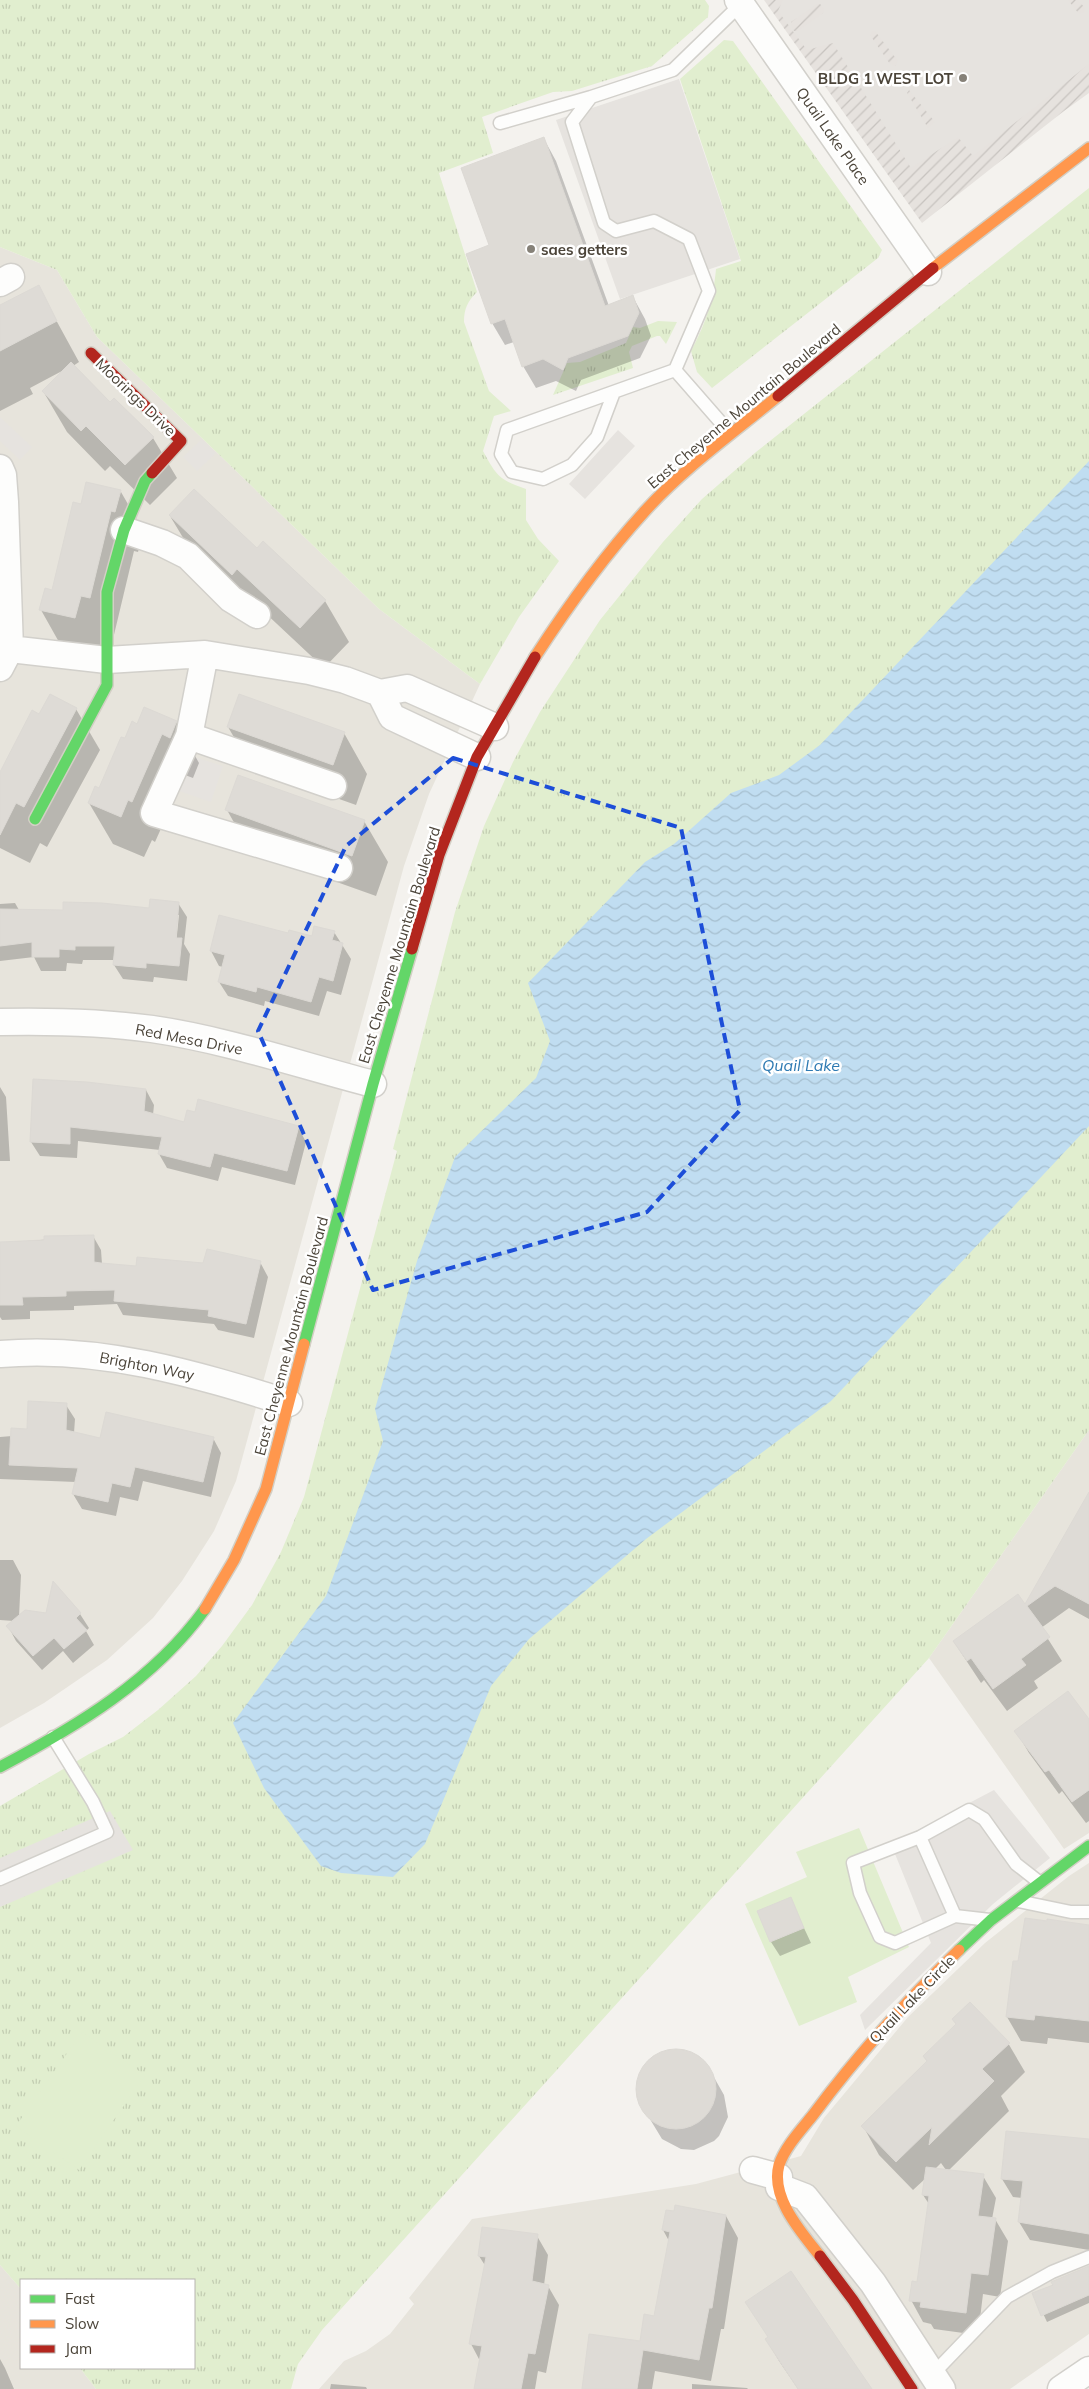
<svg xmlns="http://www.w3.org/2000/svg" width="1089" height="2389" font-family="Mulish,sans-serif">
	<style>
		.residential { fill: #e7e4dc }
		.industrial { fill: url(#industrial-furrows) }
		.grass { fill: url(#grass-tufts) }
		.garden { fill: #e1eecf }
		.parking { fill: #e6e3df; fill-rule: evenodd }
		.water { fill: url(#water-waves) }
		.shadow { fill: #0003; fill-rule: evenodd }
		.building { fill: #dedbd6; stroke: #dcd9d4 }
		.lines { fill: none; stroke-linecap: round; stroke-linejoin: round }
		.lane-casing { stroke: #d2d0cb; stroke-width: 15 }
		.street-casing { stroke: #d2d0cb; stroke-width: 29 }
		.fast-casing { stroke: #d3cfc5; stroke-width: 14 }
		.slow-casing { stroke: #d3cfc5; stroke-width: 14 }
		.jam-casing { stroke: #d3cfc5; stroke-width: 14 }
		.lane { stroke: #fdfdfc; stroke-width: 12 }
		.street { stroke: #fdfdfc; stroke-width: 26 }
		.fast { stroke: #63d668; stroke-width: 11 }
		.slow { stroke: #ff974d; stroke-width: 11 }
		.jam { stroke: #b3261e; stroke-width: 11 }
		.marked { fill: none; stroke: #1d4ed8; stroke-width: 4; stroke-dasharray: 10 6; stroke-linejoin: round }
		.poi-dot { fill: #868178; stroke: #fff; stroke-width: 2 }
		.labels { text-anchor: middle; dominant-baseline: central; stroke-width: 5; stroke-linejoin: round; paint-order: stroke }
		.poi-label { font-size: 15px; font-weight: bold; fill: #4b4439; stroke: #fff; text-anchor: end }
		.street-label { font-size: 15px; fill: #4b4439; stroke: #fff }
		.water-label { font-size: 16px; font-style: italic; fill: #2e7ab2; stroke: #fff }
	</style>
	<defs>
		<pattern id="industrial-furrows" width="10" height="10" patternUnits="userSpaceOnUse" patternTransform="scale(1.25)"><rect width="10" height="10" fill="#e6e2de"/><path d="M-1 1l2-2M0 10L10 0M9 11l2-2" fill="none" stroke="#c7c3bf"/></pattern>
		<pattern id="grass-tufts" width="24" height="20" patternUnits="userSpaceOnUse" patternTransform="scale(1.25)"><rect width="24" height="20" fill="#e1eecf"/><path d="M3 7l-1-3M5 7V3M7 7l1-3M15 17l-1-3M17 17v-4M19 17l1-3" fill="none" stroke="#c3cdb2"/></pattern>
		<pattern id="water-waves" width="16" height="10" patternUnits="userSpaceOnUse" patternTransform="scale(1.25)"><rect width="16" height="10" fill="#c0ddf1"/><path d="M0 5q4-4 8 0t8 0" fill="none" stroke="#a6bfcf"/></pattern>
	</defs>
	<rect width="100%" height="100%" fill="#f4f2ee"/>
	<path class="residential" d="M0,247L57,270L97,337L379,609L480,684L429,794L404,866L236,1481L214,1531L182,1581L153,1618L107,1660L44,1703L0,1728Z
		M1089,1430V1833L1064,1849L929,1658Z
		M1089,1863V2334L1010,2389H319L344,2361L366,2351L390,2334L414,2304L409,2298L472,2219L696,2184L801,2156L824,2118L908,2017L985,1943L1069,1876Z
		M0,2265L21,2289V2368H80L96,2389H0Z"/>
	<path class="industrial" d="M764,0H1089V93L1064,111L922,223Z"/>
	<path class="grass" d="M0,0H705L709,6L708,17L652,66L572,91L553,92L482,117L493,153L439,173L477,292C468,301 464,308 464,322L489,391L511,411L494,416L483,451C496,475 499,480 526,489V520L538,539L559,561L519,617L480,684L379,609L97,337L57,270L0,247Z
		M724,40L733,41L882,250L878,258L712,388L697,372L691,351C706,323 713,301 716,269L741,261L680,79Z
		M1089,188V1430L929,1658L322,2330L298,2364L291,2389H96L80,2368H194V2280H21V2289L0,2265V1806L89,1754L123,1737L158,1710L196,1676L222,1646L252,1605L281,1552L304,1497L397,1151L393,1149L455,912L484,826L513,762L540,712L600,620L663,542L702,499L756,452Z
		M658,321L677,322L666,344L660,336H657L632,346L629,352L633,368L553,395L567,363L580,362L626,343L633,327L640,328Z"/>
	<path class="garden" d="M859,1828L909,1947L848,1977L857,2002L799,2026L745,1904L807,1877L796,1852Z
		M82,2032L145,2075L79,2170L16,2126Z"/>
	<path class="parking" d="M783,0H1068L1079,14L1084,12L1085,8L1078,0H1089V64L973,156L958,137L911,168L833,43L807,50L778,11ZM817,4H820L824,8L823,13L798,31H794L791,26V22ZM872,31H875L898,61L895,66L890,64L870,35ZM909,90L935,122L928,128L907,93Z
		M679,79L740,259L620,299L556,120Z
		M0,417L32,447L20,460L0,441Z
		M618,430L635,446L585,499L569,484Z
		M202,439L216,453L197,471L183,457Z
		M191,756L223,766L211,802L179,791Z
		M994,1790L1050,1858L993,1904L865,2030L860,2015L931,1943L891,1844Z
		M110,1811L133,1850L0,1907V1858Z"/>
	<path class="water" d="M1089,461V1126L831,1401L646,1539L529,1639L491,1686L425,1844L393,1877L341,1873L321,1866L264,1788L233,1723L326,1596L383,1441L375,1409L417,1261L455,1157L536,1078L550,1041L528,983L645,862L674,844L731,793L779,775L820,745Z"/>
	<path class="shadow" d="M544,139L556,161L609,306L633,297L645,319L651,336L640,358L581,380L576,391L556,381L536,388L523,366L514,342L505,345L492,323L491,246Z
		M38,287L79,362L73,366L110,404L153,438L177,478L150,505L110,466L105,471L67,432L43,391L62,371L30,388L33,394L0,411V306Z
		M121,492L144,532L138,552L134,551L113,639L98,658L64,651L41,610L53,591L82,506Z
		M170,516L257,550L263,543L325,601L349,642L324,668L261,609L194,556Z
		M76,709L100,750L47,847L40,843L30,863L0,848V774L40,716Z
		M176,722L199,763L193,778L185,775L155,842L152,840L144,857L113,844L89,803L100,789L126,740L137,725Z
		M228,727L344,733L367,774L356,805L252,768Z
		M227,810L364,821L388,862L376,896L250,851Z
		M15,903L19,910L64,911L150,909L178,903L187,917L184,944L190,954L187,981L154,977L153,982L123,979L114,965L115,960H83L82,964L67,963L66,971H41L34,957L0,961V904ZM177,915H179L176,944H174Z
		M334,932L351,959L341,995L327,991L319,1016L265,1001L264,1006L228,996L219,982L223,967L219,966L211,951L312,937Z
		M0,1087L6,1097L10,1161H0Z
		M146,1090L154,1105L153,1115L184,1123L298,1127L306,1142L295,1185L222,1167L218,1181L167,1168L159,1154L160,1150L78,1141L77,1158L40,1156L31,1142Z
		M93,1236L101,1250L102,1264L137,1268L260,1262L268,1277L254,1338L218,1330L214,1324L123,1315L117,1304L74,1306V1310L30,1311V1319L2,1320L0,1317V1243Z
		M66,1405L75,1419L74,1433L101,1439L213,1438L221,1453L211,1497L143,1481L138,1501L120,1497L116,1516L82,1509L73,1494L76,1482L0,1479V1437L12,1436L28,1430Z
		M1089,1501V1619L1069,1608L1041,1628L1062,1661L1034,1681L1038,1688L1007,1711L984,1680L981,1683L954,1642L1026,1607Z
		M0,1560H13L21,1575L19,1617L80,1614L89,1628L86,1631L94,1645L73,1663L63,1651L42,1670L16,1641L8,1626L14,1621L0,1620Z
		M1089,1721V1821L1086,1823L1062,1791L1059,1794L1029,1753L1016,1731Z
		M790,1898L811,1943L780,1956L771,1942Z
		M1089,1926V2043L1048,2038L1047,2044L1021,2041L1007,2017L1019,1963Z
		M953,2019L1008,2043L1025,2072L1001,2096L1009,2111L948,2171L983,2176L996,2198L992,2219H995L1008,2241L1000,2297L983,2294L978,2335L934,2329L931,2324L923,2322L911,2300L918,2283L929,2204L923,2195L926,2178L913,2190L879,2155L863,2126L928,2062L924,2057L957,2025ZM941,2163L946,2170L935,2169Z
		M685,2051L703,2061L711,2072L724,2095L728,2117L719,2136L714,2141L694,2150L681,2149L662,2139L639,2101L638,2083L642,2069L656,2055L664,2052Z
		M1089,2141V2250L1030,2240L1019,2222L1022,2198L1013,2197L1002,2179Z
		M726,2216L738,2238L724,2329H721L711,2381L655,2371L652,2389H583L641,2342L655,2317L669,2241L663,2230Z
		M537,2236L548,2255L544,2285L548,2286L559,2305L546,2373L538,2371L535,2389H475L480,2361L471,2344L486,2267L479,2256Z
		M1089,2268V2303L1047,2322L1034,2294Z
		M747,2302L870,2389H798L779,2361L766,2339L769,2338Z
		M0,2359L5,2368L14,2389H0Z
		M331,2384L366,2387L367,2389H330Z
		M692,2384L747,2388L748,2389H692Z"/>
	<path class="building" d="M544,137L605,306L633,295L639,313L628,336L568,358L563,370L543,359L522,367L505,319L491,324L466,254L489,245L461,168Z
		M39,285L57,321L0,351V305Z
		M71,362L110,402L114,398L154,437L125,465L86,426L81,431L42,391Z
		M86,482L121,490L115,512L111,511L90,598L81,596L75,618L39,610L45,588L52,590L73,502L81,504Z
		M194,489L257,548L263,541L326,600L300,628L237,569L232,575L169,515Z
		M50,694L77,708L24,807L16,803L0,835V772L32,710L39,714Z
		M239,694L345,732L333,765L227,727Z
		M144,707L177,721L176,723L170,738L162,734L132,802L128,800L121,817L88,803L95,786L99,788L121,737L125,738L132,721L137,724Z
		M238,775L365,820L352,856L225,810Z
		M150,899L179,902L176,938H182L179,966L146,963V968L113,965L115,946H75V950L59,949V957H32V942L0,946V909L63,910V902L102,903L149,908Z
		M219,915L288,933L289,930L312,936L314,926L335,931L332,940L343,943L333,981L319,977L311,1002L257,987L256,992L218,982L225,955L210,951Z
		M33,1079L87,1082L146,1089L144,1111L184,1122L187,1110L195,1112L198,1099L299,1126L287,1171L214,1153L210,1167L158,1154L162,1137L70,1127V1144L30,1142Z
		M94,1235V1262L101,1263L136,1266L137,1257L203,1263L207,1249L261,1261L246,1324L208,1316L209,1310L114,1301L115,1290L66,1291V1296L22,1297L23,1305H0V1242L44,1240V1236Z
		M28,1401L67,1403L66,1430L100,1438L106,1412L214,1437L203,1482L135,1467L130,1487L112,1483L108,1502L72,1494L78,1468L9,1465L11,1428L27,1429Z
		M1089,1492V1604L1055,1586L1027,1606L1050,1637L1021,1659L1026,1665L993,1689L971,1658L967,1661L953,1641L1018,1594L1025,1604Z
		M53,1581L81,1613L76,1618L87,1630L64,1649L54,1638L33,1656L6,1626L25,1610L46,1613Z
		M1068,1691L1089,1719V1790L1072,1802L1049,1770L1045,1772L1014,1731Z
		M791,1897L804,1928L770,1942L757,1911Z
		M1025,1918L1047,1921V1919L1089,1925V2021L1035,2015L1034,2020L1006,2017L1013,1961H1018Z
		M970,2002L1010,2043L982,2069L994,2081L929,2145L932,2127L896,2162L861,2126L927,2061L923,2056L956,2024L952,2019Z
		M636 2089a40 40 0 1 1 80 0a40 40 0 1 1-80 0Z
		M1006,2131L1089,2139V2234L1018,2222L1023,2181L1001,2179Z
		M926,2167L984,2174L978,2216L996,2218L988,2275L971,2273L966,2313L920,2307L921,2302L909,2301L912,2281L917,2282L929,2196L922,2195Z
		M675,2205L726,2215L712,2308H709L699,2360L643,2350L637,2389H582L589,2334L640,2341L644,2314L654,2316L670,2232L662,2230L666,2210L674,2211Z
		M482,2227L538,2234L532,2281L549,2285L535,2354L528,2353L521,2389H474L482,2346L469,2344L486,2257L478,2256Z
		M1089,2266V2295L1041,2316L1032,2293L1053,2285L1051,2282Z
		M791,2271L872,2389H798L765,2339L768,2337L745,2302Z"/>
	<g class="lines">
		<defs>
			<path id="lane" d="M500,123L591,97
				M614,392L597,437L572,465L543,479L512,472L501,454L507,430L675,370
				M730,433L675,370L709,291L689,239L654,221L616,231L604,223L572,122L591,97L673,70L741,4
				M920,1837L955,1916
				M0,1879L107,1832L93,1802L53,1737
				M1018,1901L1071,1912H1089
				M990,1920L955,1916L895,1943L880,1937L860,1893L853,1863L920,1837L969,1810L984,1819L1016,1864L1039,1882
				M930,2377L1007,2297L1052,2272L1089,2257"/>
			<path id="street" d="M738,0L928,272
				M0,283L11,277
				M0,468L3,475L5,502L10,649L0,668
				M124,530L162,543L188,556L231,599L257,615
				M0,648L107,660L205,654L309,671L345,680L380,693L407,688L495,727
				M205,654L189,736L154,813L339,868
				M380,693L392,717L477,757
				M189,736L333,786
				M0,1022C51,1021 101,1022 152,1029C227,1040 300,1065 373,1084
				M0,1354C100,1345 195,1374 289,1403
				M753,2170L779,2177
				M779,2187L805,2197L873,2283L942,2389
				M1061,2389L1089,2370"/>
			<path id="fast" d="M35,819L107,685V592L124,530L145,481L152,473
				M304,1344L373,1084L412,949
				M0,1767C77,1726 153,1681 205,1609
				M959,1950L991,1920L1089,1846"/>
			<path id="slow" d="M933,268L1089,148
				M535,657C568,606 604,556 645,511C684,468 733,433 778,396
				M205,1609L234,1560L266,1489L304,1344
				M820,2256C802,2233 770,2198 779,2165C785,2147 801,2130 813,2115C857,2056 906,2001 959,1950"/>
			<path id="jam" d="M91,353L181,441L152,473
				M778,396L933,268
				M412,949L439,855L477,757L535,657
				M820,2256L853,2300L912,2389"/>
		</defs>
		<use href="#lane" class="lane-casing"/>
		<use href="#street" class="street-casing"/>
		<use href="#fast" class="fast-casing"/>
		<use href="#slow" class="slow-casing"/>
		<use href="#jam" class="jam-casing"/>
		<use href="#lane" class="lane"/>
		<use href="#street" class="street"/>
		<use href="#fast" class="fast"/>
		<use href="#slow" class="slow"/>
		<use href="#jam" class="jam"/>
	</g>
	<path class="marked" d="M453,758L681,828L740,1110L647,1212L373,1290L258,1031L346,846Z"/>
	<g class="poi-dot">
		<circle cx="963" cy="78" r="5"/>
		<circle cx="531" cy="249" r="5"/>
	</g>
	<g class="labels">
		<g class="poi-label">
			<text x="953" y="78">BLDG 1 WEST LOT</text>
			<text x="541" y="249" text-anchor="start">saes getters</text>
		</g>
		<g class="street-label">
			<text transform="translate(833 136) rotate(55)">Quail Lake Place</text>
			<text transform="translate(136 397) rotate(44)">Moorings Drive</text>
			<text transform="translate(744 406) rotate(-40)">East Cheyenne Mountain Boulevard</text>
			<text transform="translate(399 945) rotate(-73)">East Cheyenne Mountain Boulevard</text>
			<text transform="translate(189 1039) rotate(11)">Red Mesa Drive</text>
			<text transform="translate(291 1336) rotate(-75)">East Cheyenne Mountain Boulevard</text>
			<text transform="translate(147 1366) rotate(11)">Brighton Way</text>
			<text transform="translate(912 1999) rotate(-46)">Quail Lake Circle</text>
		</g>
		<g class="water-label">
			<text x="801" y="1065">Quail Lake</text>
		</g>
	</g>
	<rect x="20" y="2279" width="175" height="90" fill="#ffffff" stroke="#b7b4b0"/>
	<rect x="30" y="2295" width="25" height="8" fill="#63d668" stroke="#b7b4b0"/>
	<text x="65" y="2304" font-size="15" fill="#4b4439">Fast</text>
	<rect x="30" y="2320" width="25" height="8" fill="#ff974d" stroke="#b7b4b0"/>
	<text x="65" y="2329" font-size="15" fill="#4b4439">Slow</text>
	<rect x="30" y="2345" width="25" height="8" fill="#b3261e" stroke="#b7b4b0"/>
	<text x="65" y="2354" font-size="15" fill="#4b4439">Jam</text>
</svg>
